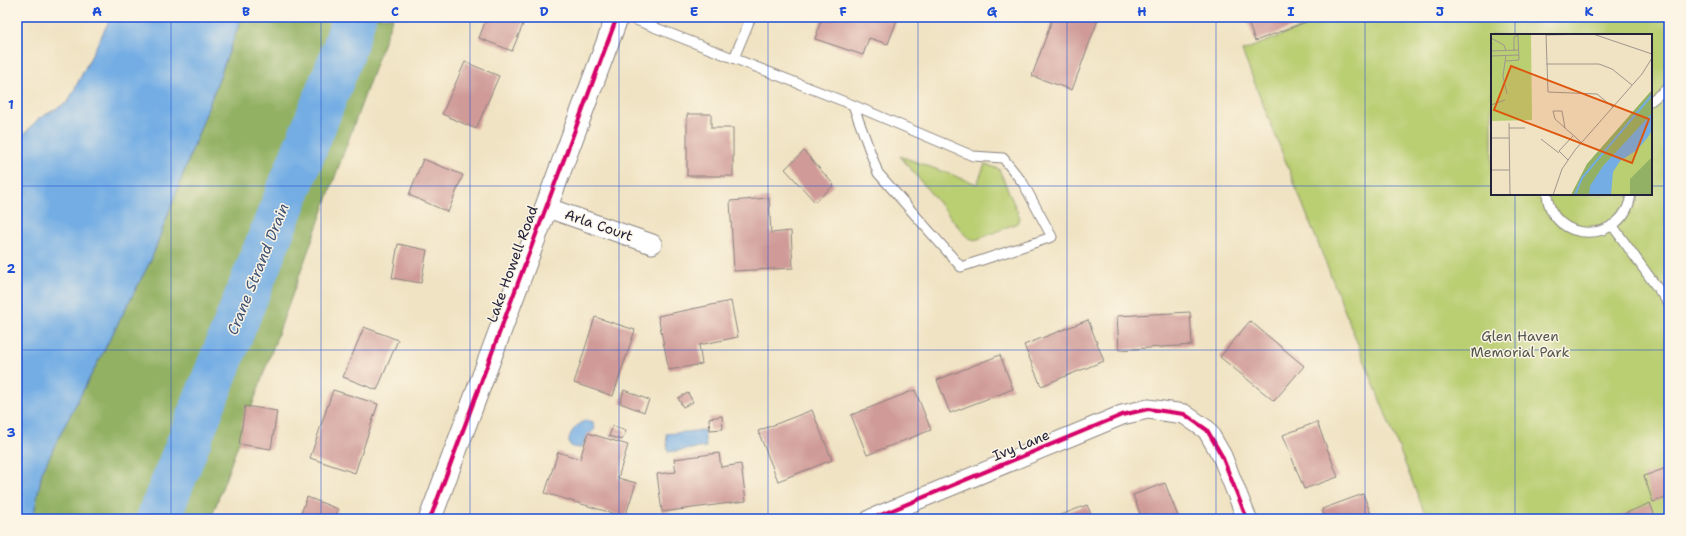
<svg xmlns="http://www.w3.org/2000/svg" width="1686" height="536" font-family="'Shantell Sans',sans-serif">
	<style>
		.green { fill: #bace72; stroke: #6e7856; fill-rule: evenodd }
		.forest { fill: #93b164; stroke: #5a6a50 }
		.water { fill: #73ade4; stroke: #4a6890 }
		.lines { fill: none; stroke-linecap: round; stroke-linejoin: round }
		.river { stroke: #73ade4; stroke-width: 44 }
		.building { fill: #cf9a97 }
		.service-casing { stroke: #89827f; stroke-width: 11 }
		.minor-casing { stroke: #89827f; stroke-width: 21 }
		.tertiary-casing { stroke: #89827f; stroke-width: 24 }
		.service { stroke: #fff; stroke-width: 9 }
		.minor { stroke: #fff; stroke-width: 19 }
		.tertiary { stroke: #fff; stroke-width: 22 }
		.cycleway-casing { stroke: #fcf5e5; stroke-width: 6 }
		.cycleway { stroke: #d6006c; stroke-width: 4 }
		.grid { fill: none; stroke: #1d4ed8; stroke-width: 1; stroke-opacity: 0.55 }
		.labels { text-anchor: middle; dominant-baseline: central; stroke-width: 3; stroke-linejoin: round; paint-order: stroke }
		.street-label { font-size: 14px; fill: #22223b; stroke: #fcf5e5 }
		.park-label { font-size: 14px; fill: #50564c; stroke: #fcf5e5 }
		.water-label { font-size: 15px; font-style: italic; fill: #3e5376; stroke: #fcf5e5 }
		.inset-river { fill: none; stroke: #73ade4; stroke-width: 2 }
		.inset-road { fill: none; stroke: #9e968d; stroke-width: 1 }
		.view { fill: #de560e; fill-opacity: 0.15; stroke: #de560e; stroke-width: 2 }
		.inset-edge { fill: none; stroke: #22223b; stroke-width: 2 }
		.neatline { fill: none; stroke: #1d4ed8; stroke-width: 1.5 }
		.grid-label { font-size: 13px; text-anchor: middle; font-weight: bold; fill: #1d4ed8 }
	</style>
	<rect width="100%" height="100%" fill="#fcf5e5"/>
	<filter id="ink" filterUnits="userSpaceOnUse"><feTurbulence type="fractalNoise" baseFrequency=".025" numOctaves="2"/><feDisplacementMap in="SourceGraphic" scale="8" xChannelSelector="R" yChannelSelector="G"/><feConvolveMatrix kernelMatrix="1 2 1 2 8 2 1 2 1" color-interpolation-filters="sRGB"/></filter>
	<filter id="wash" filterUnits="userSpaceOnUse"><feTurbulence type="fractalNoise" baseFrequency=".012" numOctaves="4" result="noise"/><feDisplacementMap in="SourceGraphic" scale="16" xChannelSelector="R" yChannelSelector="G"/><feGaussianBlur stdDeviation="0.9" result="paint"/><feColorMatrix in="noise" values="0 0 0 0 0 0 0 0 0 0 0 0 0 0 0 0 0 1.4 0 .05"/><feComposite in="paint" operator="in"/></filter>
	<g filter="url(#wash)">
		<rect width="100%" height="100%" fill="#f0e3c3"/>
		<path class="green" d="M1327,17H1669V519H1427L1242,51ZM1492,35H1651V194H1492Z
			M900,156L977,184L985,164L999,169L1020,218L1017,223L976,240L971,239L966,236Z"/>
		<path class="forest" d="M242,17H393L211,519H33L42,472L63,429L151,260Z"/>
		<path class="water" d="M111,17H242L151,260L63,429L42,472L33,519H17V142L38,119L68,102Z
			M586,420L593,422L595,429L587,436L583,445L580,448L572,447L569,443C568,433 577,424 586,420Z
			M704,430L706,447L668,452L666,434Z"/>
		<g class="lines">
			<path class="river" d="M158,519L341,58L354,17"/>
		</g>
		<g id="blocks">
			<path class="building" d="M487,17H526L512,51L479,38Z
				M822,17H898L888,44L869,38L863,55L815,39Z
				M1053,17H1099L1072,90L1032,76Z
				M1246,17H1320L1255,41Z
				M465,62L499,76L476,129L442,114Z
				M687,114H711V128H733V176H687Z
				M804,151L834,185L815,202L785,169Z
				M423,159L463,175L448,212L409,195Z
				M769,198L771,233L791,231L793,268L734,271L730,201Z
				M398,244L427,250L421,283L392,278Z
				M731,301L738,337L699,345L702,364L669,370L658,316Z
				M1190,312L1192,345L1119,350L1117,316Z
				M595,317L635,330L613,396L574,383Z
				M1088,320L1104,361L1041,386L1024,345Z
				M1250,321L1304,366L1274,401L1220,357Z
				M364,327L398,340L377,390L343,377Z
				M1000,355L1013,389L950,413L937,380Z
				M333,390L378,404L355,473L310,458Z
				M624,390L649,400L644,412L620,403Z
				M915,390L931,430L867,455L851,415Z
				M688,393L693,402L683,407L678,398Z
				M245,406L277,411L271,449L239,444Z
				M812,410L832,460L778,481L758,431Z
				M722,416L723,429L710,430L709,418Z
				M1317,422L1338,477L1304,489L1283,435Z
				M613,426L626,431L622,440L609,436Z
				M588,433L628,445L618,478L636,483L625,517L545,493L558,452L580,459Z
				M719,453L721,467L741,464L746,501L662,512L657,474L676,472L674,459Z
				M1669,467V497L1653,502L1644,476Z
				M1165,483L1179,519H1142L1133,495Z
				M1363,494L1373,519H1325L1322,509Z
				M307,497L338,509L334,519H299Z
				M1650,503L1656,519H1612Z
				M1087,505L1093,519H1050Z"/>
		</g>
	</g>
	<g filter="url(#ink)">
		<use href="#blocks" fill-opacity="0" stroke="#89827f" stroke-width="1"/>
		<g class="lines">
			<defs>
				<path id="service" d="M628,17L853,105L973,156L1003,158L1023,183L1052,237L961,267L878,173L853,105
					M734,58L751,17
					M1651,101L1669,87
					M1547,194C1551,245 1625,245 1631,194
					M1612,225L1669,304"/>
				<path id="minor" d="M545,207L652,244
					M871,519L1122,415L1148,409L1184,414L1207,430L1222,456L1247,519"/>
				<path id="tertiary" d="M430,519L617,17"/>
			</defs>
			<use href="#service" class="service-casing"/>
			<use href="#minor" class="minor-casing"/>
			<use href="#tertiary" class="tertiary-casing"/>
			<use href="#service" class="service"/>
			<use href="#minor" class="minor"/>
			<use href="#tertiary" class="tertiary"/>
			<defs>
				<path id="cycleway" d="M430,519L617,17
					M871,519L1122,415L1148,409L1184,414L1207,430L1222,456L1247,519"/>
			</defs>
			<use href="#cycleway" class="cycleway-casing"/>
			<use href="#cycleway" class="cycleway"/>
		</g>
	</g>
	<path class="grid" d="M171,17V519M321,17V519M470,17V519M619,17V519M768,17V519M918,17V519M1067,17V519M1216,17V519M1365,17V519M1515,17V35M17,186H1492M1651,186H1669M1515,194V519M17,350H1669"/>
	<g class="labels">
		<g class="street-label">
			<text transform="translate(599 225) rotate(19)">Arla Court</text>
			<text transform="translate(512 264) rotate(-70)">Lake Howell Road</text>
			<text transform="translate(1021 445) rotate(-22)">Ivy Lane</text>
		</g>
		<g class="park-label">
			<text x="1520" y="336">Glen Haven<tspan x="1520" dy="16">Memorial Park</tspan></text>
		</g>
		<g class="water-label">
			<text transform="translate(258 269) rotate(-68)">Crane Strand Drain</text>
		</g>
	</g>
	<g transform="translate(1491 34)">
		<rect width="161" height="161" fill="#f0e3c3"/>
		<path d="M0,0H40L41,86L0,87ZM161,56V161H80L96,130Z" fill="#bace72"/>
		<path d="M161,56L160,81L112,132L98,161H80L96,130ZM161,123V161H139V145Z" fill="#93b164"/>
		<path d="M161,79V96L157,103L146,116L129,127L122,138L120,161H98L99,152L112,132Z" fill="#73ade4"/>
		<path class="inset-river" d="M84,161L91,144L161,61"/>
		<path class="inset-road" d="M55,0L57,58L106,60L122,73M102,0L161,20M55,1L99,0M0,4L13,11L15,17M0,17L28,16M15,21L12,42L16,60M0,22L28,21M15,27L28,26L27,1L23,3V17M55,30H108L121,35L141,51M0,71L14,66M18,89L19,161M18,94H34M74,94L64,85L62,77H71L74,94L91,109M0,104H18M50,105L68,119M77,126L68,117L82,102M0,136H18M62,161L71,135L84,116L151,40L161,24"/>
		<path class="view" d="M20,32L158,85L141,129L3,76Z"/>
		<rect width="161" height="161" class="inset-edge"/>
	</g>
	<rect width="1686" height="536" fill="none" stroke="#fcf5e5" stroke-width="44"/>
	<rect x="22" y="22" width="1642" height="492" class="neatline"/>
	<g class="grid-label">
		<text x="97" y="16">A</text>
		<text x="246" y="16">B</text>
		<text x="395" y="16">C</text>
		<text x="544" y="16">D</text>
		<text x="694" y="16">E</text>
		<text x="843" y="16">F</text>
		<text x="992" y="16">G</text>
		<text x="1142" y="16">H</text>
		<text x="1291" y="16">I</text>
		<text x="1440" y="16">J</text>
		<text x="1589" y="16">K</text>
		<text x="11" y="109">1</text>
		<text x="11" y="273">2</text>
		<text x="11" y="437">3</text>
	</g>
</svg>
